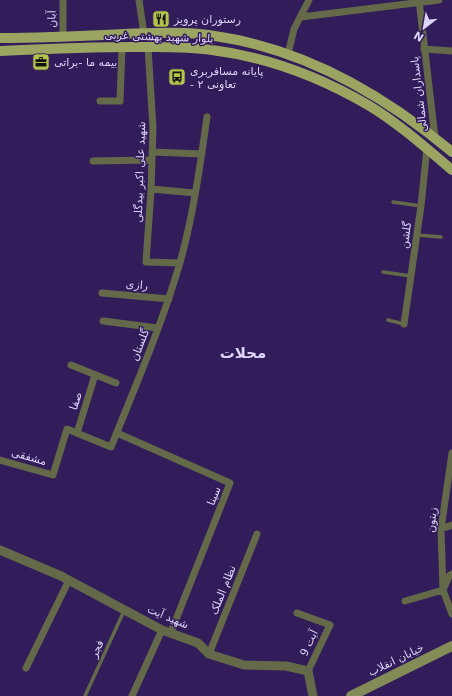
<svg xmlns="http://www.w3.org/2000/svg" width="452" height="696" font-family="'DejaVu Sans',Cairo,sans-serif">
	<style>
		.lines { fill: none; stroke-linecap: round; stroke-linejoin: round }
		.service { stroke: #636949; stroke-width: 3.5 }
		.minor { stroke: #636949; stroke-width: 7 }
		.tertiary { stroke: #636949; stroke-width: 9 }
		.secondary { stroke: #838b57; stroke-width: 10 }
		.primary { stroke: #9ba561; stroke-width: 10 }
		.labels { text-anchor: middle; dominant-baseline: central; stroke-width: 3; stroke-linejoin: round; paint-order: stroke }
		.street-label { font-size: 11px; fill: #ddd4fa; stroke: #321c59 }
		.poi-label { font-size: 11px; fill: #ddd4fa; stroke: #321c59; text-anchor: start }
		.district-label { font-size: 15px; font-weight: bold; fill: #ddd4fa; stroke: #321c59 }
	</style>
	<rect width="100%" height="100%" fill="#321c59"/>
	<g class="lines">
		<path class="service" d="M393,202L421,206
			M417,235L441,237
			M383,272L411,276
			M388,320L404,324
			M85,696L124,611"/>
		<path class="minor" d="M63,0V37
			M139,0L144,34
			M419,0L435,138
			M301,17L439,0
			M148,47L153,128L151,191L146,262L180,263
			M424,49L452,51
			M288,54L294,29L309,0
			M100,101H120L122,47
			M152,152L202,154
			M93,161L151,160
			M151,189L195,193
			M102,293L169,299
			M103,321L158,328
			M404,324L421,206L427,148
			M71,365L116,383
			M77,433L95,375
			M117,433L230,483L171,632
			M452,453L441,529L443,590L452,614
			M0,460L53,475L67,429L111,447C135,387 161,327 179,266C193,218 200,166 207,117
			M441,529L452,525
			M444,588L449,576L452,574
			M405,601L443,590
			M297,613L330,625L308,671
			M209,654L257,534
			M26,668L69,580
			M132,696L162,630"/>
		<path class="tertiary" d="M0,550L61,576L162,630L198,643L209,654L244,665L286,666L308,671L313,696"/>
		<path class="secondary" d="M351,696L452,646"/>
		<path class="primary" d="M0,38C42,38 83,36 124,34C154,33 186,31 215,36C304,49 384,95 452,152
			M0,51C44,49 89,47 133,47C159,47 186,46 212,50C267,57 320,77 368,105C398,123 425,147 452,170"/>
	</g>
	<defs>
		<symbol id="restaurant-square" viewBox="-11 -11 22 22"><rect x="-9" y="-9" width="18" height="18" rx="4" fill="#b3c24b" stroke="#321c59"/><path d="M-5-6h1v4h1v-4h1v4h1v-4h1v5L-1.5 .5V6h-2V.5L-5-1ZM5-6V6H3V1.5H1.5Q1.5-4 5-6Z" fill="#111"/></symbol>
		<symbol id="office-square" viewBox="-11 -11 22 22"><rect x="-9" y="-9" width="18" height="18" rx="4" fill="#b3c24b" stroke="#321c59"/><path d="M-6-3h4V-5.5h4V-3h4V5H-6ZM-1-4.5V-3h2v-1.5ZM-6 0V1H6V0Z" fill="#111"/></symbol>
		<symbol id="bus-square" viewBox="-11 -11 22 22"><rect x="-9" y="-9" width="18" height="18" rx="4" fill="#b3c24b" stroke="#321c59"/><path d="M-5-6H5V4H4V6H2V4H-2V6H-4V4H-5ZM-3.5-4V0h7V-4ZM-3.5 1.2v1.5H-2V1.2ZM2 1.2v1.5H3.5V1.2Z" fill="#111"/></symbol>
	</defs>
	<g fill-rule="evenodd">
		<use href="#restaurant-square" x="151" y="9" width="20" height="20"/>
		<use href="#office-square" x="31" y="52" width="20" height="20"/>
		<use href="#bus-square" x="167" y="67" width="20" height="20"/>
	</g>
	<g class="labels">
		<g class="street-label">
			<text transform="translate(52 19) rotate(-91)">آبان</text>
			<text transform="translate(159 37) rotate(2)">بلوار شهید بهشتی غربی</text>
			<text transform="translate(419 94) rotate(-97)">پاسداران شمالی</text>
			<text transform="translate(140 172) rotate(-88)">شهید علی اکبر بیدگلی</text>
			<text transform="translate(406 235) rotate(-82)">گلشن</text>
			<text transform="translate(137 285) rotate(5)">رازی</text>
			<text transform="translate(140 345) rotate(-69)">گلستان</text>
			<text transform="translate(76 401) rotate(-72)">صفا</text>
			<text transform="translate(29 457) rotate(16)">مشفقی</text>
			<text transform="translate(214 496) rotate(-68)">سینا</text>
			<text transform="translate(432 520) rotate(-85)">زیتون</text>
			<text transform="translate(223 590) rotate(-68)">نظام الملک</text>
			<text transform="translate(168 617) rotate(23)">شهید آیت</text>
			<text transform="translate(309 643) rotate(-65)">آیت 9</text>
			<text transform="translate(97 649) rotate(-65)">فجر</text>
			<text transform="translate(396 660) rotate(-26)">خیابان انقلاب</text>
		</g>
		<g class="poi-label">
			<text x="174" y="19">رستوران پرویز</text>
			<text x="54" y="62">بیمه ما -براتی</text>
			<text x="190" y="71">پایانه مسافربری<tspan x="190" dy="13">- تعاونی ۲</tspan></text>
		</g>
		<g class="district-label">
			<text x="243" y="353">محلات</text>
		</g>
	</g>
	<g transform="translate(424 28) rotate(211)" stroke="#321c59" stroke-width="3" paint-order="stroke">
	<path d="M0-3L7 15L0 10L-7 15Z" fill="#ddd4fa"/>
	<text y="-6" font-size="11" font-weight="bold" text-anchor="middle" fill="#ddd4fa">N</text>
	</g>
</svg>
